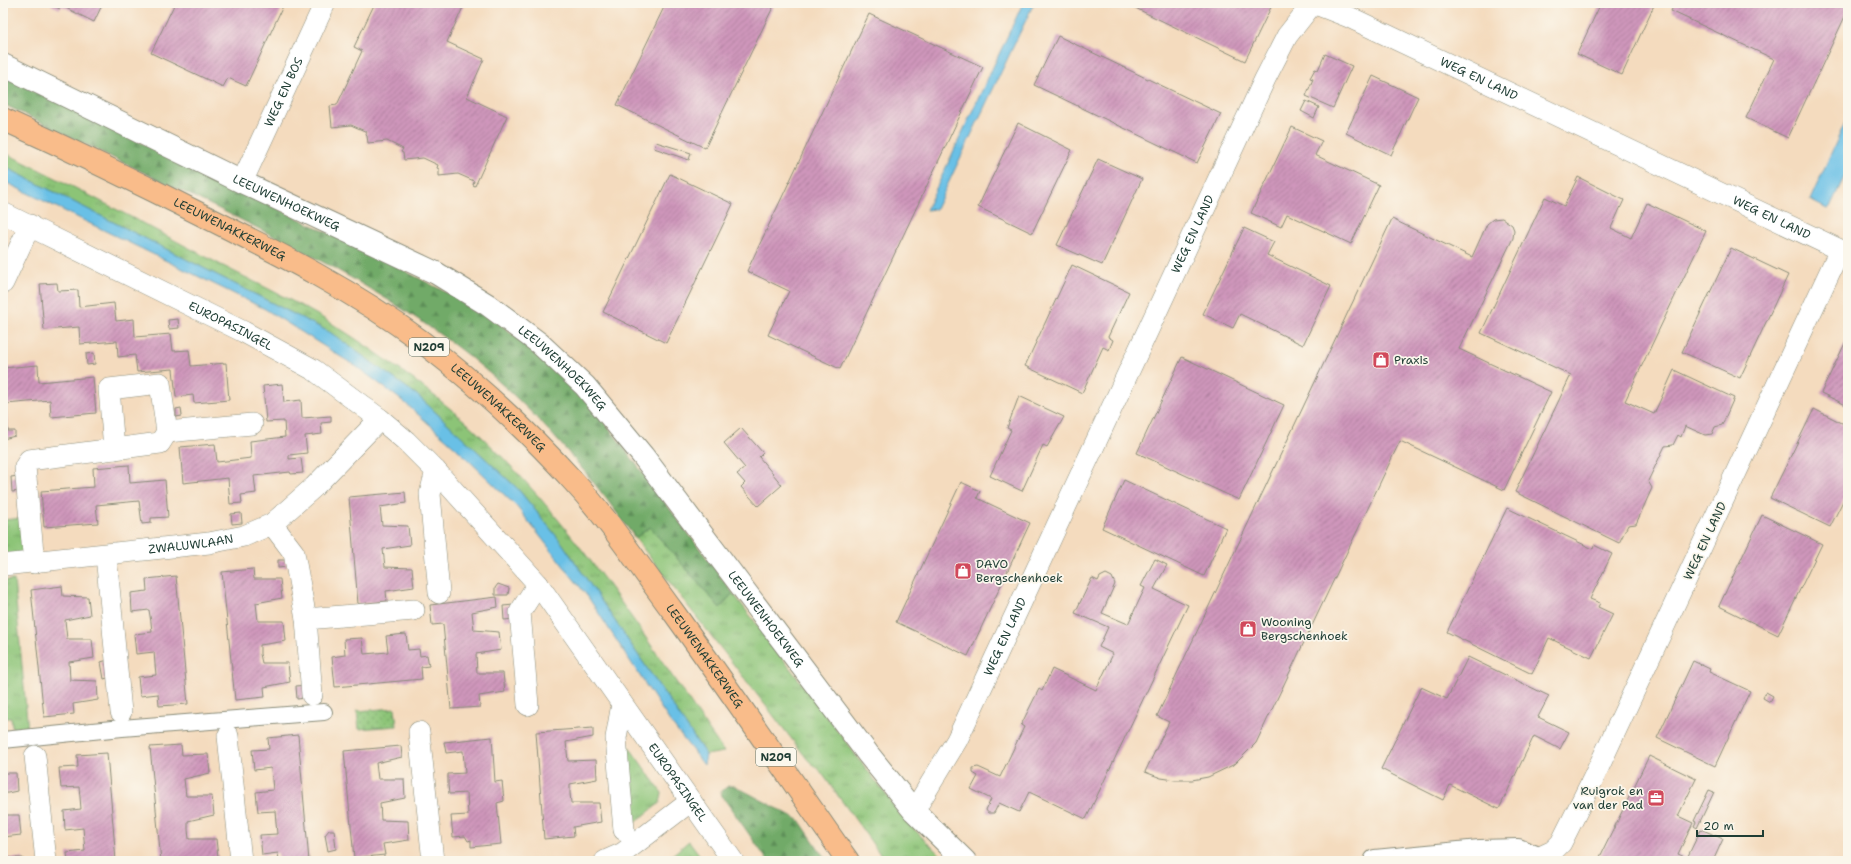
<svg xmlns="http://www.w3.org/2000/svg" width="1851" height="864" viewBox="0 0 1851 864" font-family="'Shantell Sans',sans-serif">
	<defs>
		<pattern id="grass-tufts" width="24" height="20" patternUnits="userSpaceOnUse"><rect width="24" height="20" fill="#8cc477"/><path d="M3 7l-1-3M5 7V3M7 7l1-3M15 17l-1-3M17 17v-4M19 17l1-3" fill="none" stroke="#72a062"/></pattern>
		<pattern id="forest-firs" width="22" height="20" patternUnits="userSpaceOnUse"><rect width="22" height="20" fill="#71aa68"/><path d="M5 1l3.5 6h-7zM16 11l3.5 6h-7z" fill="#5c8c56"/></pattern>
		<pattern id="park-dots" width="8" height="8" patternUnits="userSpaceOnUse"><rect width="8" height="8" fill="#8cc477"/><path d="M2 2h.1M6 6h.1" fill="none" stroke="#72a062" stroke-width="1.8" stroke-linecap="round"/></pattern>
		<pattern id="building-hatch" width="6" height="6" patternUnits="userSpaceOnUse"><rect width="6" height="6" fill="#cf96bb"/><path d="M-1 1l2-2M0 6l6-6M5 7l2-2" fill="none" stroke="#a77c99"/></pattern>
	</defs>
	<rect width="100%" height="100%" fill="#fbf7ec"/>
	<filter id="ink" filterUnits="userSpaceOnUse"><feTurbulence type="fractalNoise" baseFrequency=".025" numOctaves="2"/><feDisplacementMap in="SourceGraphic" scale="8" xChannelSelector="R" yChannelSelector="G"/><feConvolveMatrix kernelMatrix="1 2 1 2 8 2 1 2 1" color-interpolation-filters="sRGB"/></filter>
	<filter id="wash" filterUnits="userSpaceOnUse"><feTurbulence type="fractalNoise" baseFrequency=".012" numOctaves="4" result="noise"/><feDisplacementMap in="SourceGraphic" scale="16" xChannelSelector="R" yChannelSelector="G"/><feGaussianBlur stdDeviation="0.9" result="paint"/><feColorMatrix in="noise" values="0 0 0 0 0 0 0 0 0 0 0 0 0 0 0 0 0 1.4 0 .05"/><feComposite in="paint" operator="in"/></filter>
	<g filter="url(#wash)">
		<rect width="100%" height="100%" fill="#f4dbbe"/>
		<path fill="url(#grass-tufts)" stroke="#568056" d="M3 152C72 185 140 222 208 258 249 280 292 299 331 323 376 351 427 388 467 423 571 517 645 638 724 752L706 755 562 543 518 489 417 395 331 333 3 166Z
			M23 518 25 553 3 555V520Z
			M650 527 720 608 733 593 890 800 899 814 946 861H885L821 772 808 760 635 538Z
			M14 580 28 730 13 732 11 718H6L3 695V581Z
			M622 737 662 793 660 803 629 827Z
			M689 841 704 861H665Z"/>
		<path fill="url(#forest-firs)" stroke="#48744e" d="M3 76 374 255 484 312 535 351 591 404 733 593 720 608 650 527 635 538C586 468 526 399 457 347 367 279 263 230 161 181 108 156 56 129 3 104Z
			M728 786H735L799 820 827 861H768L720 793Z"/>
		<path fill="url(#park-dots)" stroke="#568056" d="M395 708 397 726 359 729 357 711Z"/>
		<path fill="#69c0e6" stroke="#447e8d" d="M1023 3H1034L936 209 926 210Z
			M1848 116V169L1830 207 1827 209 1810 200Z
			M3 166 331 333 417 395 518 489 562 543 706 755 704 765 671 723 588 597 517 507 455 447 404 402 357 367 265 309 3 181Z"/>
		<g id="blocks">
			<path fill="url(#building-hatch)" d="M52 3H103L94 22 62 6 60 9 51 5Z
				M175 3H275L283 6 246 86 228 78 223 87 151 53Z
				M375 3H465L447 42 484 59 467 97 507 116 475 186 473 185 474 181 458 174 439 176V169L437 168 438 165 423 158 404 160 403 153 401 152 403 149 387 141 368 143 367 136 366 135 367 132 351 125 332 127 330 106 337 105 362 51 354 47Z
				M666 3H775L705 148 617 105Z
				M1125 3H1273L1245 61Z
				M1601 3H1655L1622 75 1577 54Z
				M1675 3H1848V10L1788 138 1746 118 1774 59 1671 11Z
				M869 14 983 67 840 369 768 335 789 291 747 271Z
				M1058 36 1221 114 1197 163 1034 85Z
				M1325 54 1352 66 1333 108 1306 96 1313 79 1310 78 1315 69 1318 70Z
				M1373 76 1418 97 1391 155 1346 133Z
				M1306 101 1319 107 1314 118 1301 111Z
				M1018 123 1072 150 1032 233 978 207Z
				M1292 127 1322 141 1315 155 1379 185 1351 244 1287 214 1281 227 1251 213Z
				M656 142 691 153 689 160 654 148Z
				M1098 159 1142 179 1102 265 1057 245Z
				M670 174 733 204 666 343 603 312Z
				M1578 177 1624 200 1611 228 1631 238 1647 203 1706 231 1625 401 1654 414 1674 370 1734 398 1722 425 1715 427 1712 434 1705 435 1685 426 1681 437 1678 435 1673 445 1665 446 1648 481 1652 488 1636 524 1628 525 1619 543 1515 492 1571 375 1481 333 1545 197 1564 206Z
				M1502 218 1512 225 1514 230 1513 238 1459 349 1551 392 1504 490 1400 441 1256 743 1235 764 1208 777 1192 780H1175L1161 778 1145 772 1169 722 1157 716 1392 219 1472 257 1487 224 1493 219Z
				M1244 228 1274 242 1267 255 1331 286 1303 345 1240 314 1233 328 1203 314Z
				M1731 248 1788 275 1740 378 1682 352Z
				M1072 265 1129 292 1108 337 1113 340 1109 350 1103 347 1082 393 1025 366Z
				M57 283 58 291 78 290 79 307 114 303 116 321 134 319 135 337 171 334 173 351 189 350 191 366 226 363 229 400 194 403 193 395 176 397 173 369 137 372 135 355 118 357 117 341 80 344 79 327 44 330 40 284Z
				M178 319 179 328 169 329 168 320Z
				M1848 337V406L1821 393Z
				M94 353 95 364 87 365 86 354Z
				M1182 357 1284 405 1239 500 1137 453Z
				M38 365 39 382 93 377 96 413 51 417 50 400 6 404 8 431H15V436L3 439V368Z
				M282 384 284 402 301 400 302 418 331 416V422L321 423 322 434 305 436 307 453 289 455V459L301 458 303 473 291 474 290 472 254 476 256 493 241 495 242 503 230 504 228 478 183 483 180 447 215 444 217 462 226 461 251 458 250 441 285 437 284 421 266 422 263 386Z
				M1019 396 1064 417 1047 447 1043 445 1022 491 990 476 1011 430 1007 428Z
				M181 408 182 416 176 417V409Z
				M1814 409 1848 426V491L1830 527 1770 498Z
				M741 428 763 453 759 457 782 485 758 506 741 487 745 483 737 474 745 468 724 443Z
				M129 465 130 483 165 480 168 517 151 518V523L142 524 139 501 96 505 98 523 44 527 41 491 94 487 93 468Z
				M18 476 20 491 12 492 11 477Z
				M1124 480 1226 528 1204 576 1102 528Z
				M961 482 980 491 977 498 1030 523 968 656 896 622Z
				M405 492 406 503 380 507 382 525 408 526 410 545 383 549 385 567 412 568 414 587 386 591 387 601 358 604 349 497Z
				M1507 508 1593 549 1594 545 1612 554 1590 599 1600 603 1598 607 1613 614 1591 658 1549 638 1532 674 1447 632Z
				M241 513 242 523 232 524 231 514Z
				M1762 515 1822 544 1778 635 1719 606Z
				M1155 559 1167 565 1154 589 1188 605 1086 819 1029 792 1019 812 999 803 994 813H988L986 810 991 799 971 789 978 776 973 773V768L978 767 1000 777 1024 727 1021 725 1039 689 1042 691 1052 669 1096 690 1113 654 1099 647 1108 627 1075 613 1092 578 1098 581 1100 577 1106 574 1112 577 1115 584 1102 613 1128 624 1145 588 1141 586Z
				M278 560H285L287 567 278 568Z
				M253 569 254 579H280L282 598 256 603 258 621H284L286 641 260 645V654L262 663H288L290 682 264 687 265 697 235 700 222 572Z
				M176 576 188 704 159 706 158 694 140 696 138 677 156 675 155 664 154 652 136 654 134 634 152 632 151 622 149 610 132 612 131 593 147 591 146 579Z
				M498 584 509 588 508 595H495V588Z
				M62 586 63 596 88 597 90 615 65 620 67 639H92L94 658 69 662 70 680 97 681 98 700 73 704 74 714 44 717 31 590Z
				M497 597 498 607 472 612 474 630 499 632 501 650 476 654 477 673H503L505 692 479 696 480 707 451 709 443 624 432 625 430 605Z
				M514 605 515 619 504 620 503 606Z
				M406 634 408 650 419 649 420 656 427 655 429 666 421 667 422 679 335 687 332 657 345 655 344 639 362 638 364 654 388 652 386 636Z
				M1468 657 1549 696 1538 717 1569 732 1560 749 1534 736 1499 809 1450 785 1443 800 1381 769 1421 687 1447 699Z
				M108 660 111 677 104 679 101 662Z
				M1693 661 1710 669 1709 672 1750 691 1715 766 1657 738Z
				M306 685 307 698 297 699 296 686Z
				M1766 692 1773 696 1770 702 1763 698Z
				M593 728V737L566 742 568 761 596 760 597 779 570 784V793L571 803H599L601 822 573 827 574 836 544 839 536 732Z
				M298 735 309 861H279L278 853 262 855 260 835 277 834 275 811 258 812 256 792 273 790 271 768 254 770 252 750 269 749 268 738Z
				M492 737 495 782 502 781 504 801 497 803 501 844 471 847V840L468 841 465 836 453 837 451 816 468 815 467 793 449 794 448 785V774L465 773 463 751 446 753 444 742Z
				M181 745 182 755 208 754 210 773 184 779 186 796H212L214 815 188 821V830L189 839H216L218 857 204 861H161L150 747Z
				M401 746 402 757 376 763 378 779H404L405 798 380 803 381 820 408 821 409 840 383 844 385 855 354 858 344 751Z
				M107 753 116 861H68L67 853 85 851 83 828 65 830 64 811 81 809 80 797 79 787 61 788 59 768 78 767 77 755Z
				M1649 756 1696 779 1678 816 1693 823 1678 854 1687 858 1701 829 1723 839 1713 861H1695L1691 859 1694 861H1598Z
				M3 773H16L17 791 3 794Z
				M1709 790 1714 792 1697 828 1694 826 1696 822 1694 821Z
				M3 815H19L21 835 3 837Z
				M329 830H334L336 849 328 851 325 835Z
				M3 858H23V861H3Z"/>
		</g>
	</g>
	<g filter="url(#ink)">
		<use href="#blocks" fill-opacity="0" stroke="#8a8c79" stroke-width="1"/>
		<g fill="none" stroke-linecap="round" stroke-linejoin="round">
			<g stroke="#8a8c79" stroke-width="18">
				<path id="pedestrian" d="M3 740 122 728 324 712"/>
			</g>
			<g stroke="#8a8c79" stroke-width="22">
				<g id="minor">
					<path id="s1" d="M242 182 325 3"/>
					<path id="s2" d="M3 213 244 332 314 370 380 419 406 441 436 471 538 584 733 861"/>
					<path d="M3 283 30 225"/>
					<path d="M160 383 167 432 160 443 114 449 109 389Z"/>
					<path d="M167 432 252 424"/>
					<path d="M436 471 430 494 439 593"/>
					<path d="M272 524 294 553 306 619 312 695"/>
					<path d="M106 555 121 712"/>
					<path d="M34 563 25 467 29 460 114 449"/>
					<path id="s3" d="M3 565 209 543 244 536 272 524 314 487 380 419"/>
					<path d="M306 619 414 610"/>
					<path d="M622 704 616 738 624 830"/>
					<path d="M528 705 520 612 538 584"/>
					<path d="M419 732 433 861"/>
					<path d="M228 736 241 861"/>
					<path d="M35 756 46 861"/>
					<path id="s4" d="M914 811 957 740 1265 79 1287 36 1313 3 1349 17 1840 250 1593 779 1561 843 1553 851 1538 858"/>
					<path d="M605 861 623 853 691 801"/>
				</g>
			</g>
			<g stroke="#8a8c79" stroke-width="24">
				<g id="tertiary">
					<path id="s5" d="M3 65 242 182 436 273 488 305 539 343 585 386 643 456 868 754 914 811 965 861"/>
					<path d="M1375 861 1480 851 1518 850 1538 858 1539 861"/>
				</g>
			</g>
			<g stroke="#8a8c79" stroke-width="24">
				<g id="primary">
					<path id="s6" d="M3 119C71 150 139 183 206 217 280 254 354 291 421 341 476 383 527 430 574 482 610 521 640 567 672 610 732 693 789 777 848 861"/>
				</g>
			</g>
			<use href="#pedestrian" stroke="#fff" stroke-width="16"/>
			<use href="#minor" stroke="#fff" stroke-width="21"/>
			<use href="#tertiary" stroke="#fff" stroke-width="22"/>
			<use href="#primary" stroke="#f9bc8a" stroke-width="22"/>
		</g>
	</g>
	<defs>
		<g id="shop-square" transform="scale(0.9)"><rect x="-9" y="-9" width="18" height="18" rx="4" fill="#d1495b" stroke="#fbf7ec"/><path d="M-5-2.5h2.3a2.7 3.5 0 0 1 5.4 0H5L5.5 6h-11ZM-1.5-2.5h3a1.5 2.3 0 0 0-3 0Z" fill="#fff"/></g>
		<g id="office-square" transform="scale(0.9)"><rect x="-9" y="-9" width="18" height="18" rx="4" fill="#d1495b" stroke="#fbf7ec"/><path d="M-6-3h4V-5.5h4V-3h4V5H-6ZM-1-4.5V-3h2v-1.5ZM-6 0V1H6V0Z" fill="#fff"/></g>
	</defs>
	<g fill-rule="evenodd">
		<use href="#shop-square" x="1381" y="360"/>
		<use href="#shop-square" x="963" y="571"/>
		<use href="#shop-square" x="1248" y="629"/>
		<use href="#office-square" x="1656" y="798"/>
	</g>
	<g text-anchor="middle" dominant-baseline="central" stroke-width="3.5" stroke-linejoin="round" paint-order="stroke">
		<g fill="#fbf7ec" stroke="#61756b" stroke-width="1">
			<rect x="409" y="338" width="40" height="18" rx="3"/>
			<rect x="756" y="748" width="40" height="18" rx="3"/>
		</g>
		<g font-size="11" font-weight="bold" fill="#1f3d34">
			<text x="429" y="347">N209</text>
			<text x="776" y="757">N209</text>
		</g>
		<g font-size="12" fill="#1f3d34" stroke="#fbf7ec">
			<text stroke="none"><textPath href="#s4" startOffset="1085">WEG EN LAND</textPath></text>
			<text stroke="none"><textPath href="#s1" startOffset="99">WEG EN BOS</textPath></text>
			<text stroke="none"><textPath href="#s5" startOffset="315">LEEUWENHOEKWEG</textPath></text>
			<text stroke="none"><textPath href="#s4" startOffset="1409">WEG EN LAND</textPath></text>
			<text stroke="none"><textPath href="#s6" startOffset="252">LEEUWENAKKERWEG</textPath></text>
			<text stroke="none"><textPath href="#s4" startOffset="641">WEG EN LAND</textPath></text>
			<text stroke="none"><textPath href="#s2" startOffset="254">EUROPASINGEL</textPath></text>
			<text stroke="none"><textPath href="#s5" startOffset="639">LEEUWENHOEKWEG</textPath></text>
			<text stroke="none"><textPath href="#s6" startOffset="576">LEEUWENAKKERWEG</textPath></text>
			<text transform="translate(1705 541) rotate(-65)">WEG EN LAND</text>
			<text stroke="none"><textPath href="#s3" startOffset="189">ZWALUWLAAN</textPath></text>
			<text stroke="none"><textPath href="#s5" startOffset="963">LEEUWENHOEKWEG</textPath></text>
			<text stroke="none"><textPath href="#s4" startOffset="197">WEG EN LAND</textPath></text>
			<text stroke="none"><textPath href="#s6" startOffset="900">LEEUWENAKKERWEG</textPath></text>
			<text stroke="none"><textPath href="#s2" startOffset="902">EUROPASINGEL</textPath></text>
		</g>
		<g font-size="12" fill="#1f3d34" stroke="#fbf7ec" text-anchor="start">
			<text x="1394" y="360">Praxis</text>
			<text x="976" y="564">DAVO<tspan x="976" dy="14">Bergschenhoek</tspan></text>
			<text x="1261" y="622">Wooning<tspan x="1261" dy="14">Bergschenhoek</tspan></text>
			<text x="1643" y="791" text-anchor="end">Ruigrok en<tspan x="1643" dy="14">van der Pad</tspan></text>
		</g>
	</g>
	<rect width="1851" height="864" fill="none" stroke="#fbf7ec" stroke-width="16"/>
	<path d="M1697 830v6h66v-6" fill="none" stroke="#1f3d34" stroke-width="2"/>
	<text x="1703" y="830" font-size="12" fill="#1f3d34" stroke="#fbf7ec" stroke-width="3" paint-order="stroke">20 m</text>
</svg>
